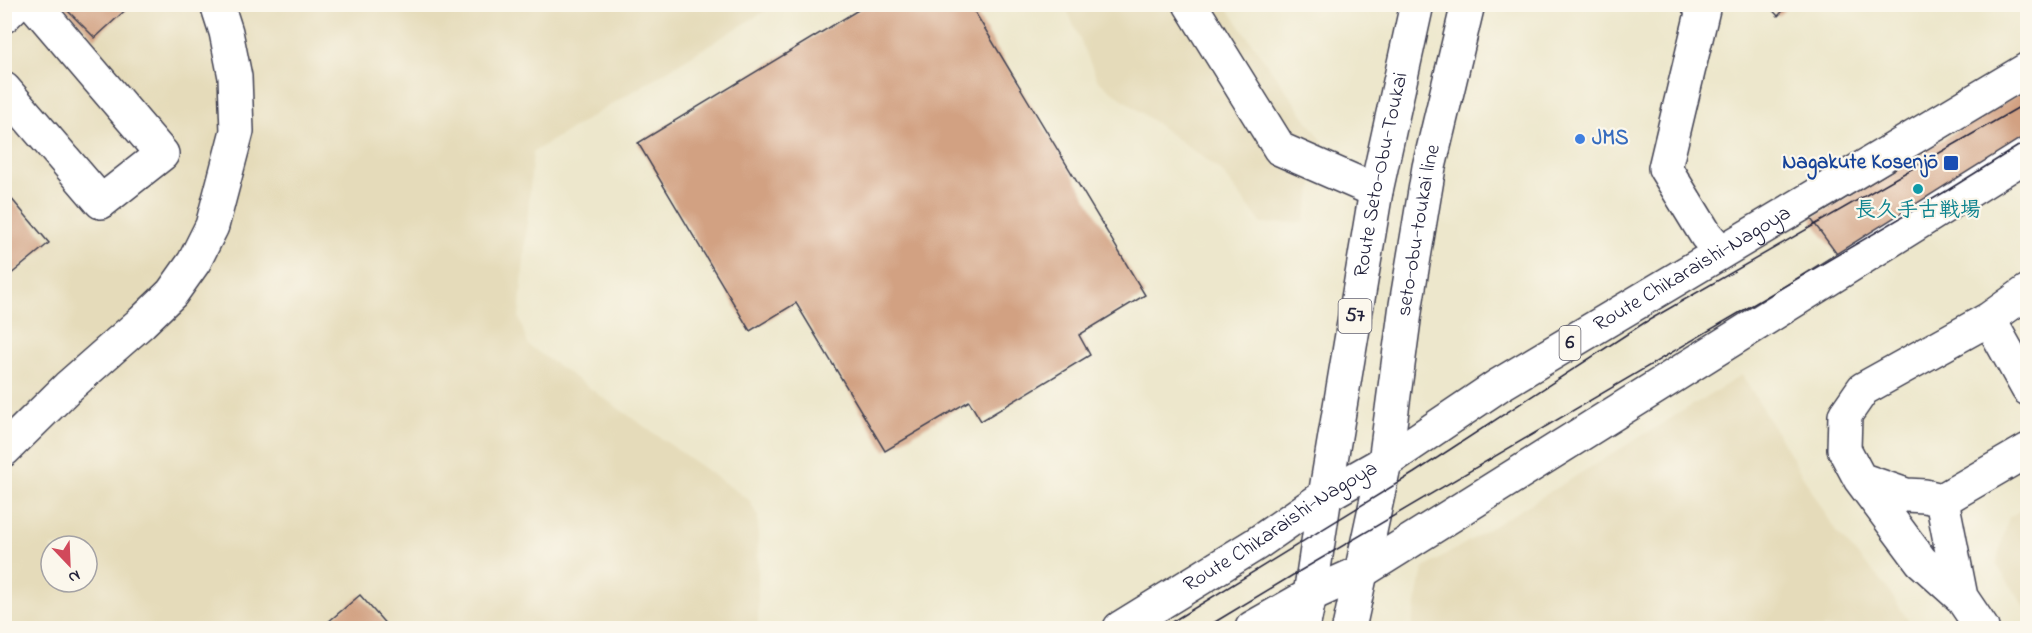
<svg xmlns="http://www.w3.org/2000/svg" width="2032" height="633" viewBox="0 0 2032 633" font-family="'Indie Flower','Klee One',sans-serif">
	<rect width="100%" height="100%" fill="#fbf7ec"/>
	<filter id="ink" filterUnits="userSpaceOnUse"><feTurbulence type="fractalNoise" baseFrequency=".0167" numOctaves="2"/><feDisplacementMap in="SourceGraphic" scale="12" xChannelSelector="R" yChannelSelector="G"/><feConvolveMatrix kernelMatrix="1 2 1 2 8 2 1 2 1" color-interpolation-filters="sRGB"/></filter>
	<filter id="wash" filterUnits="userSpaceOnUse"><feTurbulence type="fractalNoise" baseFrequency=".008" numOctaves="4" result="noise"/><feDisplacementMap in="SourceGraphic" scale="24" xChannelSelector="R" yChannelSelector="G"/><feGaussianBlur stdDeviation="1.35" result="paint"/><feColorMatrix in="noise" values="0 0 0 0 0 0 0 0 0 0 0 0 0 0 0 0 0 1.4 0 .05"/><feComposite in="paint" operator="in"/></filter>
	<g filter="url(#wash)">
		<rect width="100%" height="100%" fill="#ede7cc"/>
		<path fill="#e5dbba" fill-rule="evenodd" d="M4 5H775L533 152 519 318 528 345 749 500 758 517V628H5ZM51 546H87V582H51Z
			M1065 5H1225L1323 142 1304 222 1262 224 1221 171 1098 81Z
			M1742 375 1837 533 1885 585 1913 628H1411L1423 569Z
			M2027 506V610L1996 564 2009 517Z"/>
		<g id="blocks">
			<path fill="#d2a182" d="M61 4H132L95 38Z
				M868 4H970L1145 295 1079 335 1090 355 981 421 969 401 885 451 796 303 750 331 638 143Z
				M1767 4H1790L1778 16Z
				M2028 88V160L1845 265 1811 219Z
				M4 190 49 243 4 280Z
				M360 595 389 628H321Z"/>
		</g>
	</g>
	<g filter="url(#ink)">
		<use href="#blocks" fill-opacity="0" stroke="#404051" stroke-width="1.5"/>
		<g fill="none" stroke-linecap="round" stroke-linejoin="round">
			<g stroke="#404051" stroke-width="36">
				<path id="minor" d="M1190 4 1280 149 1376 191
					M1698 4 1703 9 1665 168 1706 235 1721 252
					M4 16 16 4
					M4 89 101 202 162 154 34 4
					M1989 319 2028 389
					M4 450 68 387 142 322 172 293 194 262 212 226 237 131 235 77 226 32 217 4
					M1860 479 1906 495 1925 496 1942 500 2028 450
					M1942 500 1961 597
					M1982 628 1961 597 1921 561 1860 479 1844 449 1845 415 1863 389 1989 319 2028 291"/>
			</g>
			<g stroke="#404051" stroke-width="36">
				<g id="major">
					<path id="s1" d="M1120 628 1256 544 1325 496 1385 462 1499 385 2028 69"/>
					<path d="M1252 628 1310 595 1361 572 2028 154"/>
					<path id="s2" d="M1303 628 1310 595 1325 496 1376 191 1417 4"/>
					<path id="s3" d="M1349 628 1385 462 1406 305 1429 167 1468 4"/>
				</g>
			</g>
			<use href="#minor" stroke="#fff" stroke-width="33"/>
			<use href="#major" stroke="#fff" stroke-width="33"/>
			<path stroke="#22223b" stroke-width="1.5" d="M1162 628 1414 473 1644 323 2028 102
				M1205 628 1293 575 1948 190 2028 140"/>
		</g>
	</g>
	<circle fill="#3f7fe0" stroke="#fbf7ec" stroke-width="2" cx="1580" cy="139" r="6"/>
	<rect fill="#1a4fb4" stroke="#fbf7ec" stroke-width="2" x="1943" y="155" width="16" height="16" rx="3"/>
	<circle fill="#0f9aa8" stroke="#fbf7ec" stroke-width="2" cx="1918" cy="189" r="6"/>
	<g text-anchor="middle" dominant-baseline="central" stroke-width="4.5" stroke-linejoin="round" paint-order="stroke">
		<g fill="#fbf7ec" stroke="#636270" stroke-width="1.5">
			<rect x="1338.5" y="299" width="33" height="34" rx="4.5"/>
			<rect x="1559.5" y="326" width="21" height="34" rx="4.5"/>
		</g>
		<g font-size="20" font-weight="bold" fill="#22223b">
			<text x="1355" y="316">57</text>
			<text x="1570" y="343">6</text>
		</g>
		<g font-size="21" font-weight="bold" fill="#366cbe" stroke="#fbf7ec" text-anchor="start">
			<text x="1592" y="139">JMS</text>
		</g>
		<g font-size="21" font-weight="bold" fill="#164399" stroke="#fbf7ec" text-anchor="end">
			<text x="1938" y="163">Nagakute Kosenjō</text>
		</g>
		<g font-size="21" fill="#22223b" stroke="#fbf7ec">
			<text stroke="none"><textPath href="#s2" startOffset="460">Route Seto-Obu-Toukai</textPath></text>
			<text stroke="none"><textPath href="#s3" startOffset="404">seto-obu-toukai line</textPath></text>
			<text stroke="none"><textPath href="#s1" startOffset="676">Route Chikaraishi-Nagoya</textPath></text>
			<text stroke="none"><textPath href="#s1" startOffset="190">Route Chikaraishi-Nagoya</textPath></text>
		</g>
		<g font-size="21" font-weight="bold" fill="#0d838f" stroke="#fbf7ec">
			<text x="1918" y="211">長久手古戦場</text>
		</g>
	</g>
	<rect width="2032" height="633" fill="none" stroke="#fbf7ec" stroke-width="24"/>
	<g transform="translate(69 564) rotate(157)"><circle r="28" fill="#fbf7ec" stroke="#a4a2a5" stroke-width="1.5"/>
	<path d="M0-4.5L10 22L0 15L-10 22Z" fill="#d1495b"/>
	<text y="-9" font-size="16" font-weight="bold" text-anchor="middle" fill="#22223b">N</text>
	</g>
</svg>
